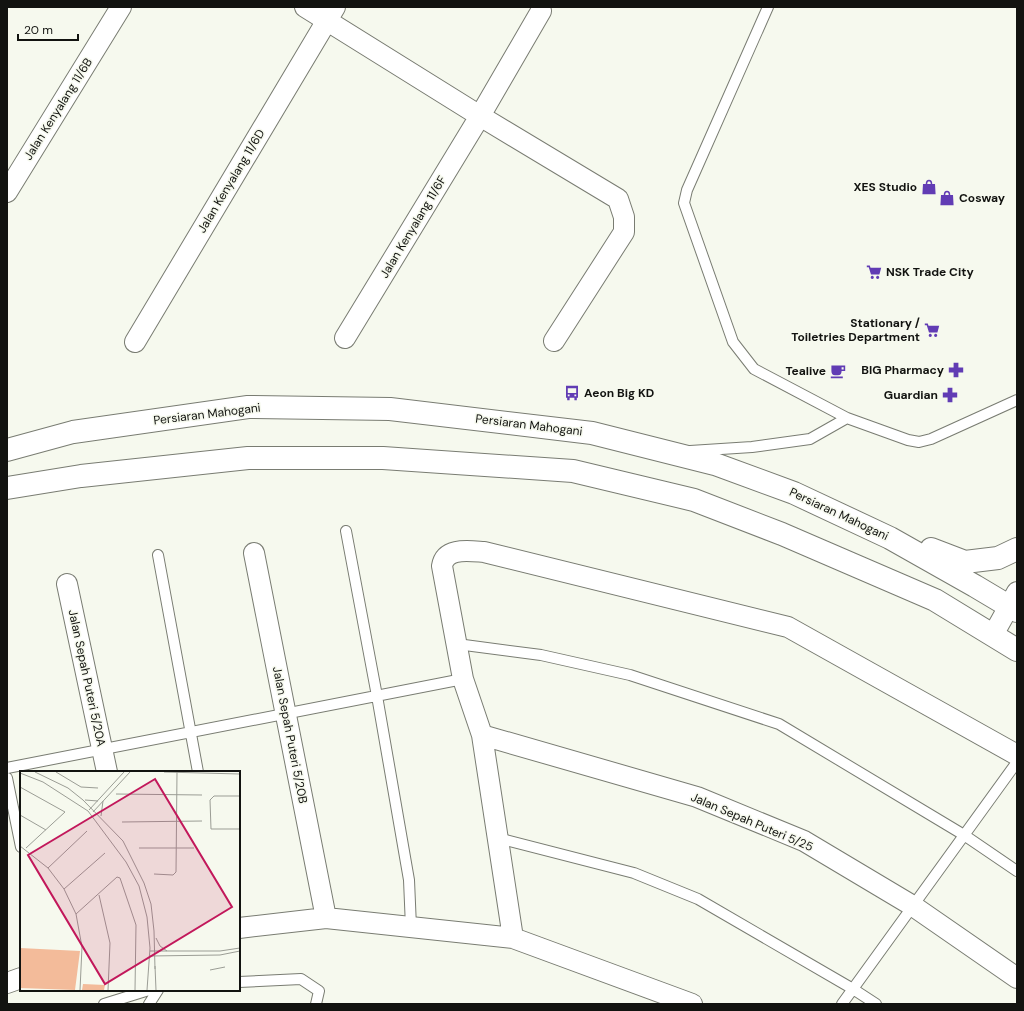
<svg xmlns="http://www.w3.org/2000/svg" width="1024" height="1011" viewBox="0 0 1024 1011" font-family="'DM Sans',sans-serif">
	<rect width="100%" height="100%" fill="#f6f9ee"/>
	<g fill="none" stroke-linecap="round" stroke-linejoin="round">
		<g stroke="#797c72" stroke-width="12">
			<path id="lane" d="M768 7 687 190 684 203 733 342 754 369 847 418
				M690 451 752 447 810 439 847 418 908 440 919 442 931 439 1017 400
				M346 531 377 696 409 880 411 927
				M158 555 198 772
				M457 644 541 655 630 675 779 724 964 835 1017 871
				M7 768 463 679
				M7 778 21 847
				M498 838 634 873 698 899 853 989 876 1004
				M239 982 301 979 319 991 316 1004
				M104 1004 149 990
				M149 1004 158 990
				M842 1004 1017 762"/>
		</g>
		<g stroke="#797c72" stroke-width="22">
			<path id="street" d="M305 7 480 116 618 199 624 217V232L554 341
				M7 192 121 7
				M345 338 480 116 541 11
				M135 342 335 7
				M254 553 326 918
				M67 584 107 772
				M993 635 1017 592
				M482 735 697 797 804 841 913 906 1017 978
				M239 928 326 918 513 938 692 1004
				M513 938 482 735 463 679 442 566C445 547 469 551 484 552L788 627 1017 755
				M7 983 21 978"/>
		</g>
		<g stroke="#797c72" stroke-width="24">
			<path id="secondary" d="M7 450 73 432 248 407 390 409 592 433 715 464 794 493 890 538 975 586 1017 611
				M7 488 81 476 248 458H383L573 471 694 500 782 534 935 600 1017 650
				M931 549 965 562 998 558 1017 549"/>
		</g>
		<use href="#lane" stroke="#fff" stroke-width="10"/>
		<use href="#street" stroke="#fff" stroke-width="20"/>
		<use href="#secondary" stroke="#fff" stroke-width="22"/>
	</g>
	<defs>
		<g id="shop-bare" transform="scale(1.2)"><path d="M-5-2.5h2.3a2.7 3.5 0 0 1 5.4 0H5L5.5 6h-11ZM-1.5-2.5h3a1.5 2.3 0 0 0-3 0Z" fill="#613cb4" stroke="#f6f9ee" stroke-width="2.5" paint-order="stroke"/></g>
		<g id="supermarket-bare" transform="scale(1.2)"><path d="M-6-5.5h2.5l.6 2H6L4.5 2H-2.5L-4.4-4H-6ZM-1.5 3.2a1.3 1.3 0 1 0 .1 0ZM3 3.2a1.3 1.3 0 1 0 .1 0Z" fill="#613cb4" stroke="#f6f9ee" stroke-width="2.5" paint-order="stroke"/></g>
		<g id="pharmacy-bare" transform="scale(1.2)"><path d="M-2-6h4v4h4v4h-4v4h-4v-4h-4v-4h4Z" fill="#613cb4" stroke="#f6f9ee" stroke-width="2.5" paint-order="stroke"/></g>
		<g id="cafe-bare" transform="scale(1.2)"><path d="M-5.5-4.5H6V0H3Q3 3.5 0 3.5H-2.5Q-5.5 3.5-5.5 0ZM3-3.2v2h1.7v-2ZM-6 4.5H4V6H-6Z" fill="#613cb4" stroke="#f6f9ee" stroke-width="2.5" paint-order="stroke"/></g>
		<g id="bus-bare" transform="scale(1.2)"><path d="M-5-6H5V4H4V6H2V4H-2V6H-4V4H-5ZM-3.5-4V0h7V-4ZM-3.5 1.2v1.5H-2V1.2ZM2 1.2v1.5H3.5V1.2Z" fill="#613cb4" stroke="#f6f9ee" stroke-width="2.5" paint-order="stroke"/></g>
	</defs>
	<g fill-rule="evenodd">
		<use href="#shop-bare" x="929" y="187"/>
		<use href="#shop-bare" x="947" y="198"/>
		<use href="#supermarket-bare" x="874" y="272"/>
		<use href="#supermarket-bare" x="932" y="330"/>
		<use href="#pharmacy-bare" x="956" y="370"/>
		<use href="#cafe-bare" x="838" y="371"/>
		<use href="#bus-bare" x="572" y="393"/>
		<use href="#pharmacy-bare" x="950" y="395"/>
	</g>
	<g text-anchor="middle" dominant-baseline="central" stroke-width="3" stroke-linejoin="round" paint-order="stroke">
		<g font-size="12" fill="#121310" stroke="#f6f9ee">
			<text transform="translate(58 109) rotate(-58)">Jalan Kenyalang 11/6B</text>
			<text transform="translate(231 181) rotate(-59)">Jalan Kenyalang 11/6D</text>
			<text transform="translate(413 227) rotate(-59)">Jalan Kenyalang 11/6F</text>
			<text transform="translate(207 414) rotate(-7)">Persiaran Mahogani</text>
			<text transform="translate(529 425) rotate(7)">Persiaran Mahogani</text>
			<text transform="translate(839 514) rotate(25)">Persiaran Mahogani</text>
			<text transform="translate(87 678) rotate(78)">Jalan Sepah Puteri 5/20A</text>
			<text transform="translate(290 735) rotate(79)">Jalan Sepah Puteri 5/20B</text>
			<text transform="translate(752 822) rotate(23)">Jalan Sepah Puteri 5/25</text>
		</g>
		<g font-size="12" font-weight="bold" fill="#121310" stroke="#f6f9ee" text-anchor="end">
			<text x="917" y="187">XES Studio</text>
			<text x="959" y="198" text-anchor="start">Cosway</text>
			<text x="886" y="272" text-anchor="start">NSK Trade City</text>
			<text x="920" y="323">Stationary /<tspan x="920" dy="14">Toiletries Department</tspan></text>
			<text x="944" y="370">BIG Pharmacy</text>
			<text x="826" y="371">Tealive</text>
			<text x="584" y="393" text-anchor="start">Aeon Big KD</text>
			<text x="938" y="395">Guardian</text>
		</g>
	</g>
	<g transform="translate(20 771)">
		<rect width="220" height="220" fill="#f6f9ee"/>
		<path d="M0 177 60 180 55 219 0 217ZM63 213 85 214 84 219H62Z" fill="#f3bb9a"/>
		<path fill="none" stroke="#9b9d95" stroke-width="1" d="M15 1 48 17 63 29 103 70 124 112 131 133 134 160 135 198M36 1 61 16 78 17M144 1 220 3M0 2 23 11 68 40 106 91 119 115 127 146 130 177 127 219M0 16 45 41 6 77M96 23 182 24M220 25H194L190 29 191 58H220M65 29 78 30M69 39 104 1M73 41 110 1M0 44 26 59M81 45 83 30M102 51 182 50M0 75 28 97 44 118 56 143 62 176 60 219M119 77H174M28 97 67 60M134 103 153 104 156 101 157 1M44 118 85 82M79 124 90 172 88 219M56 143 97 106 100 107 116 154 115 219M136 167 140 175 147 180M130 180H200L220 177M130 185 200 184 220 180M135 195 136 219M190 199 205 196"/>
		<path fill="#c2185b" fill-opacity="0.15" stroke="#c2185b" stroke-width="2" d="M135 8 212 136 85 213 8 84Z"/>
		<rect width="220" height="220" fill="none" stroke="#121310" stroke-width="2"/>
	</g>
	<rect width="1024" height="1011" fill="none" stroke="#121310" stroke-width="16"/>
	<path d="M18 34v6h60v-6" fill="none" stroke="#121310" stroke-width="2"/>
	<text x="24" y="34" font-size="12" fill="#121310" stroke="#f6f9ee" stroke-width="3" paint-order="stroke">20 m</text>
</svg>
